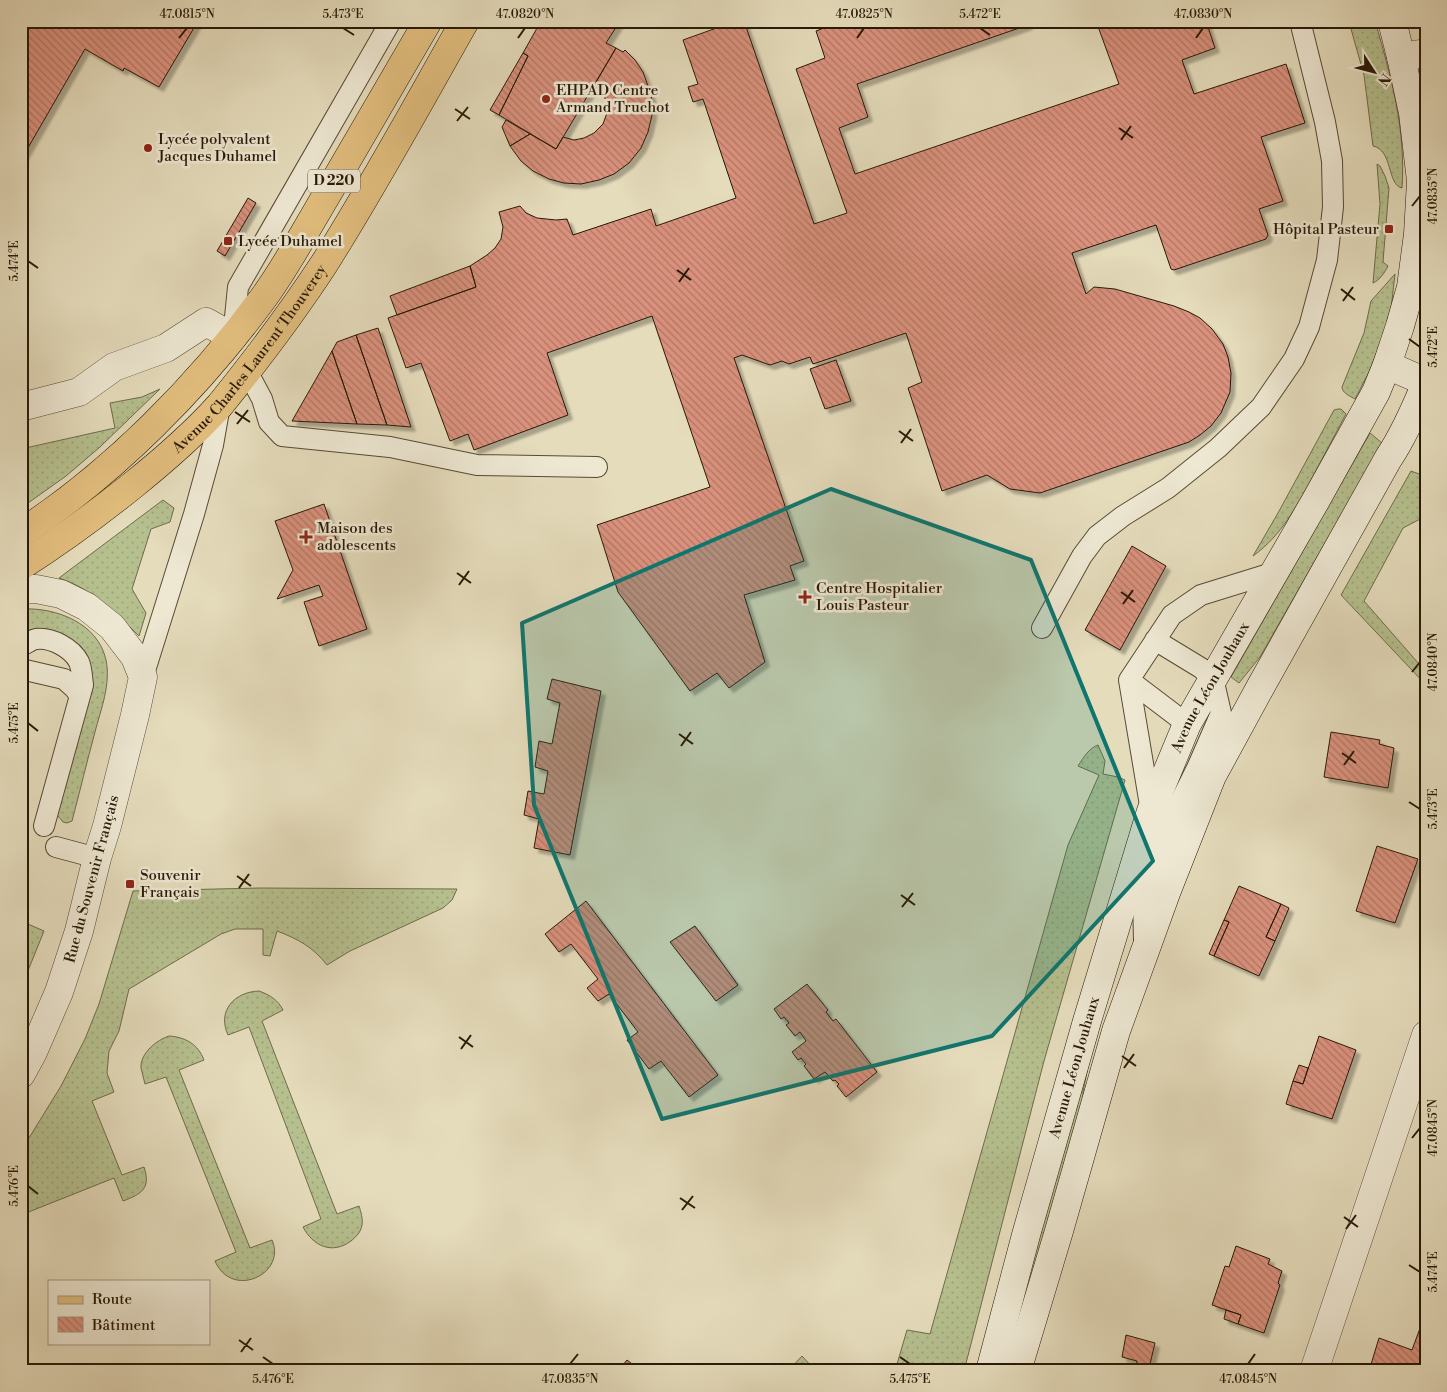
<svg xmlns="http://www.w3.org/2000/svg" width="1447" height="1392" viewBox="0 0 1447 1392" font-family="'Libre Bodoni',serif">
	<defs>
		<pattern id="grass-dots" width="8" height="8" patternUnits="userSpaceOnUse" patternTransform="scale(1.25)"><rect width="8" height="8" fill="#b6c08f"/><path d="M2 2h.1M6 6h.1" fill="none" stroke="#9ca47a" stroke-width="1.8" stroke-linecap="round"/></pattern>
		<pattern id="building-back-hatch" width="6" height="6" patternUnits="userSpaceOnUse" patternTransform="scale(1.25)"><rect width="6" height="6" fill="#da917d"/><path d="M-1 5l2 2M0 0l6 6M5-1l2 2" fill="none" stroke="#b17664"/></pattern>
		<filter id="shadow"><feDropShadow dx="4.5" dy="4.5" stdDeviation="1" flood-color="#0004"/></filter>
	</defs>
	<rect width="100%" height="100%" fill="#e5dcbc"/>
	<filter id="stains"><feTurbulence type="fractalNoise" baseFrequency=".004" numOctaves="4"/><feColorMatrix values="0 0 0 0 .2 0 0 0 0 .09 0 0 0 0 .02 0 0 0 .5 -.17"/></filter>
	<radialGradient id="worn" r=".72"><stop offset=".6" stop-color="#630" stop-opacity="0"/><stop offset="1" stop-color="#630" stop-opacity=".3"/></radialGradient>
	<path fill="url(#grass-dots)" stroke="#6f6c4a" d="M1353 21H1375C1391 76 1406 130 1402 188 1387 185 1393 150 1373 146L1364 75 1351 29Z
		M1377 164 1380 166 1385 176 1389 188 1383 262 1388 266C1385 272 1380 280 1373 283L1380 204Z
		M1395 274 1390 318 1369 372 1355 399C1350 396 1342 393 1342 387L1364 333 1371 301Z
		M160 389 100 447 66 476 21 508V449L115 428 110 403 142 397Z
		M1338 409H1341L1346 414C1335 435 1324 455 1313 476 1296 507 1282 535 1253 556L1278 513 1334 410Z
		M1370 433 1382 443 1260 657 1239 683 1231 677Z
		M1411 471 1422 475 1426 480V516L1403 528 1364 601 1426 672V685L1341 595Z
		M163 500 174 508 170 522 151 529 132 589 146 613 139 636C115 612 92 589 59 578Z
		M21 609C56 607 98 623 106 660 111 684 101 709 95 732 87 761 80 791 72 821L67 823 63 822 57 815 85 653C68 632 46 623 21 633Z
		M1098 745 1105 761 1103 774 1118 777 1125 780 1044 1061 964 1371H895L907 1330 930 1334 1068 845 1099 775 1078 766C1084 757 1088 749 1098 745Z
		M260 888 457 889 452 900 443 908 350 951 327 965C313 947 298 939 277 931L270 956 263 955V929H235L221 934 129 989 119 1031 109 1051 107 1073 114 1092 92 1101 122 1175 144 1167C151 1188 142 1194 123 1201L114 1178 21 1215V1151L61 1086 85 1039 99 1004 133 891Z
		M21 921 44 931 21 988Z
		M259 991C270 995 278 1000 283 1010L262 1021 337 1214 359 1206C361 1212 363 1219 362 1225 361 1232 356 1237 351 1241 332 1255 313 1246 303 1227L321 1219 249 1027 228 1035C217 1011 234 992 259 991Z
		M169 1036C185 1037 198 1044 204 1060L179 1070 250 1248 272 1240C287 1274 232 1300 215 1261L236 1252 166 1077 145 1084C144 1079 142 1073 141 1068 140 1053 157 1040 169 1036Z
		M1088 1067 1083 1092 1084 1118 1017 1350 999 1371Z
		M802 1356 813 1368 814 1371H788Z"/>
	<path fill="url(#building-back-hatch)" stroke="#281906" filter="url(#shadow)" d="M21 21H30L21 37Z
		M30 21H198L159 87 124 68 123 71 85 49 21 160V37Z
		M541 21H620L606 43 616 48 556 149 499 115 528 56 523 53Z
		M736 21H744L814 224 847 213 796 69 825 58 816 31 843 21H1027L1028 25 857 84 868 117 839 128 855 174 1119 84 1096 21H1206L1215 48 1182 60 1194 94 1286 64 1305 123 1261 137 1283 201 1259 209 1268 235 1266 239 1174 270 1171 269 1156 225 1072 253 1086 294 1094 287 1115 289 1174 306 1189 312 1200 318 1212 329 1223 344 1228 357 1231 373 1230 392 1221 413 1211 426 1200 435 1189 442 1040 493 1010 489 987 475 942 491 908 388 922 382 906 333 813 364 810 357 789 364 782 361 770 365 742 355 734 358 804 561 790 566 795 580 744 595 765 662 729 688 717 673 690 691 618 592 597 525 710 487 652 316 547 353 568 415 474 450 468 434 450 441 421 363 406 368 388 318 476 287 470 266 487 255 495 248 501 239 503 227 499 212 520 206 526 213 537 218 556 220 567 219 573 235 651 209 656 226 736 198 703 99 693 102 688 87 698 84 683 40Z
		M616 48 623 52 625 50 635 60 643 72 648 86 652 100V115L648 132 641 148 629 163 614 174 599 180 581 184 564 183 549 179 533 171 521 161 510 146 530 134 556 149 563 137 574 140 584 138 594 133 603 124 607 113V103L602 91 595 84Z
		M523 53 528 56 499 115 490 110Z
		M506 120 530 134 510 146 502 127Z
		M248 198 256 203 225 256 217 251Z
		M470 266 476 287 397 315 390 296Z
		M378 328 411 427 387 425 356 335Z
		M356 335 387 425 357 424 332 351 337 342Z
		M332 351 357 424 292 421Z
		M836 360 851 401 825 409 810 369Z
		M324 504 367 629 319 646 304 602 323 596 319 585 277 599 293 570 275 521Z
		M1132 546 1166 566 1120 650 1085 630Z
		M552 679 601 691 570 855 534 848 539 819 524 815 528 791 544 794 548 771 535 767 539 741 552 744 560 703 547 699Z
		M1331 732 1380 740 1379 744 1394 748 1388 788 1324 777Z
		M1377 846 1418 859 1395 923 1356 911Z
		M1239 886 1281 904 1266 937 1275 941 1259 976 1214 956 1229 922 1224 920Z
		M586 901 718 1075 689 1097 661 1061 649 1069 627 1040 638 1032 609 994 598 1001 587 988 598 979 571 944 559 952 545 934Z
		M1281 904 1289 908 1275 941 1266 937Z
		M1224 920 1229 922 1214 956 1209 954Z
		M695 926 738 985 716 1001 670 942Z
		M807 984 828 1010 826 1012 833 1021 836 1019 877 1072 846 1097 837 1086 839 1084 835 1080 833 1081 825 1072 814 1079 804 1066 806 1064 801 1058 798 1060 792 1052 806 1041 800 1032 795 1036 786 1025 789 1023 784 1017 781 1019 774 1009Z
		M1319 1036 1356 1050 1332 1119 1286 1104 1293 1081 1303 1084Z
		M1299 1065 1308 1068 1303 1084 1293 1081Z
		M1236 1246 1270 1259 1268 1264 1282 1271 1278 1283 1280 1285 1264 1333 1238 1324 1241 1315 1212 1305 1225 1266 1229 1267Z
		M1226 1310 1241 1315 1238 1324 1224 1319Z
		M1426 1312V1371H1369L1379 1338 1412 1350Z
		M1126 1335 1155 1343 1150 1364 1175 1371H1135L1137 1361 1122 1357Z
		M627 1360 641 1371H618Z"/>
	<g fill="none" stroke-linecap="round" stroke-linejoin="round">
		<g stroke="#574a34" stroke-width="22">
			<path id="lane" d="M233 337 238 287 391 21
				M247 371 262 399 269 422 282 436 390 447 477 465 597 467
				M1042 628 1082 556 1097 536 1123 516 1168 488 1218 448 1261 407 1294 359 1309 327 1327 260 1333 207 1332 161 1325 122 1300 21
				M21 646C26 644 31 640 36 639 51 637 72 648 79 662 82 669 82 678 83 685L44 826
				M21 669 64 679 74 688 80 696
				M143 677 194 514 213 445 220 405
				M1129 680 1187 724
				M1151 811 1129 680 1172 615 1201 595 1272 573
				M56 847 97 858
				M1144 941 1143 897 1174 814 1197 768 1221 713 1213 678 1201 668 1155 640"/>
		</g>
		<g stroke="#574a34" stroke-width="29">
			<path id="street" d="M1401 57 1426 53
				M1387 365 1426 382
				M21 407 79 392 114 367 166 348 206 322 233 337
				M21 589H36L61 594 87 607 112 627 135 657 143 677 135 715 107 826 97 858 79 931 59 992 33 1052 21 1074
				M1314 1371 1426 1035"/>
		</g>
		<g stroke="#281906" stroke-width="29">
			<g id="secondary">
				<path id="s1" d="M990 1371 1026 1235 1087 1021 1151 811 1187 724 1316 500 1376 392 1387 365 1400 326 1411 287 1418 234 1421 181 1413 113 1401 57 1392 21"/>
				<path d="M1017 1371 1059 1231 1116 1031 1166 893 1212 776 1261 686 1388 459C1404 435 1415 410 1426 383"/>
			</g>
		</g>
		<g stroke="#281906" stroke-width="29">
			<g id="primary">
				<path d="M21 533C113 473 199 386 264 297 288 264 308 226 329 191 362 134 395 78 428 21"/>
				<path id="s2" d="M21 566C60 541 97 514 133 485 164 460 194 434 220 405 257 359 292 313 324 264 374 185 419 102 465 21"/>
			</g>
		</g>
		<use href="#lane" stroke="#eee8d3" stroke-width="20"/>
		<use href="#street" stroke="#eee8d3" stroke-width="28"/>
		<use href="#secondary" stroke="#eee8d3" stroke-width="28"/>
		<use href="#primary" stroke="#e2be7e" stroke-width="28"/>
	</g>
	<path fill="#0f766e" fill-opacity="0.2" stroke="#0f766e" stroke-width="4" stroke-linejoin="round" d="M831 489 1031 560 1153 861 992 1036 662 1119 534 805 522 623Z"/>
	<path fill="none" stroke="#281906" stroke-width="2" d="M343 28 354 35M980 28 990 35M179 38 187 28M518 38 525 28M857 38 864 28M1196 38 1203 28M455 109 470 119M457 121 468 107M1119 128 1133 138M1121 140 1131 126M1412 206 1420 196M28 261 38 268M677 270 691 280M679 282 689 268M1341 289 1355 300M1343 301 1353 287M1409 339 1420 347M235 412 250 422M237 424 248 410M899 431 913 441M901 443 911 429M457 573 471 583M459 585 469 571M1121 592 1135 602M1123 604 1133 590M1412 672 1420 662M28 723 38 731M679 734 693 744M681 746 691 732M1342 753 1356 763M1344 765 1354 751M1409 802 1420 809M237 876 251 886M239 888 249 874M901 895 915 905M902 907 913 893M459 1037 473 1047M461 1049 471 1035M1122 1056 1136 1066M1124 1068 1134 1054M1412 1138 1420 1128M28 1186 38 1194M680 1198 695 1208M682 1210 693 1196M1344 1217 1358 1227M1346 1229 1356 1215M1409 1265 1420 1272M239 1340 253 1350M241 1352 251 1338M263 1357 273 1364M900 1357 910 1364M570 1364 578 1354M1248 1364 1255 1354"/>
	<g fill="#8f2418" stroke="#eee8d3" stroke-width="2">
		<circle cx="546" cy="99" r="5"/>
		<circle cx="148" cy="148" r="5"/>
		<rect x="1384" y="224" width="10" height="10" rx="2.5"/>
		<rect x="223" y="236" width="10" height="10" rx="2.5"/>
		<path d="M303.5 529.5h5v5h5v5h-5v5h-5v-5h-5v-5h5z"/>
		<path d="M802.5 589.5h5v5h5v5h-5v5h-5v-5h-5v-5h5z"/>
		<rect x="125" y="879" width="10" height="10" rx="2.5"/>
	</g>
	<g text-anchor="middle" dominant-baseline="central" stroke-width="5" stroke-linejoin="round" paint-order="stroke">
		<rect fill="#eee8d3" stroke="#635744" stroke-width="1" x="308" y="169.5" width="52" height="23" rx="4"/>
		<g font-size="14" font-weight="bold" fill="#281906">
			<text x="334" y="181">D 220</text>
		</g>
		<g font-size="15" fill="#281906" stroke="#eee8d3" text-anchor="start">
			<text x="556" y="90">EHPAD Centre<tspan x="556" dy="17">Armand Truchot</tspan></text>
			<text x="158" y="139">Lycée polyvalent<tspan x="158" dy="17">Jacques Duhamel</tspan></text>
			<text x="1379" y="229" text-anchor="end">Hôpital Pasteur</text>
			<text x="238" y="241">Lycée Duhamel</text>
			<text x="317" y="528">Maison des<tspan x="317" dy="17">adolescents</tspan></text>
			<text x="816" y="588">Centre Hospitalier<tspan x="816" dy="17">Louis Pasteur</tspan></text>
			<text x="140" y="875">Souvenir<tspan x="140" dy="17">Français</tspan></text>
		</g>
		<g font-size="15" fill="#281906" stroke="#eee8d3">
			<text stroke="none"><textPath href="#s2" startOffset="311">Avenue Charles Laurent Thouverey</textPath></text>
			<text stroke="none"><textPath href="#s1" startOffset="720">Avenue Léon Jouhaux</textPath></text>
			<text transform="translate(92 879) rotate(-75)">Rue du Souvenir Français</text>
			<text stroke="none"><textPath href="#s1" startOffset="315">Avenue Léon Jouhaux</textPath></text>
		</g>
	</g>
	<rect width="1447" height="1392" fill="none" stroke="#e5dcbc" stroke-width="55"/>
	<rect x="48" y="1280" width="162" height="65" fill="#eee8d3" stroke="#9f9581"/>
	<rect x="58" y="1296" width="25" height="8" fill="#e2be7e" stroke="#9f9581"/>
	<text x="92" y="1304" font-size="15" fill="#281906">Route</text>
	<rect x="58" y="1317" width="25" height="15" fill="url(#building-back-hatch)" stroke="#9f9581"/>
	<text x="92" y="1330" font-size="15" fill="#281906">Bâtiment</text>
	<g transform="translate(1374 72) rotate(126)" stroke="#eee8d3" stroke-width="4" paint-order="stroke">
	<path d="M0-4L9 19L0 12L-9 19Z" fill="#281906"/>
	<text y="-8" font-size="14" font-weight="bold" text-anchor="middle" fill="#281906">N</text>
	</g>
	<rect x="28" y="28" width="1392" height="1336" fill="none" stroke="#281906" stroke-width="2"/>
	<g font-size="12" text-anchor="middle" fill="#281906">
		<text x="187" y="18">47.0815°N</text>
		<text x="343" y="18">5.473°E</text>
		<text x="525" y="18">47.0820°N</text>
		<text x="864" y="18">47.0825°N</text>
		<text x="980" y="18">5.472°E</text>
		<text x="1203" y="18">47.0830°N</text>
		<text transform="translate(1433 196) rotate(-90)" y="4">47.0835°N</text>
		<text transform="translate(14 261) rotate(-90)" y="4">5.474°E</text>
		<text transform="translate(1433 347) rotate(-90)" y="4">5.472°E</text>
		<text transform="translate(1433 662) rotate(-90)" y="4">47.0840°N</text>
		<text transform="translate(14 723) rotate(-90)" y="4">5.475°E</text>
		<text transform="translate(1433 809) rotate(-90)" y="4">5.473°E</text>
		<text transform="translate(1433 1128) rotate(-90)" y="4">47.0845°N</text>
		<text transform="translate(14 1186) rotate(-90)" y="4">5.476°E</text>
		<text transform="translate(1433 1272) rotate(-90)" y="4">5.474°E</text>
		<text x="273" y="1383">5.476°E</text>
		<text x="570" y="1383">47.0835°N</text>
		<text x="910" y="1383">5.475°E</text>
		<text x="1248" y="1383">47.0845°N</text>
	</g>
	<rect width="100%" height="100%" filter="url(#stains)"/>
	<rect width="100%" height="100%" fill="url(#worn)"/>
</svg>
